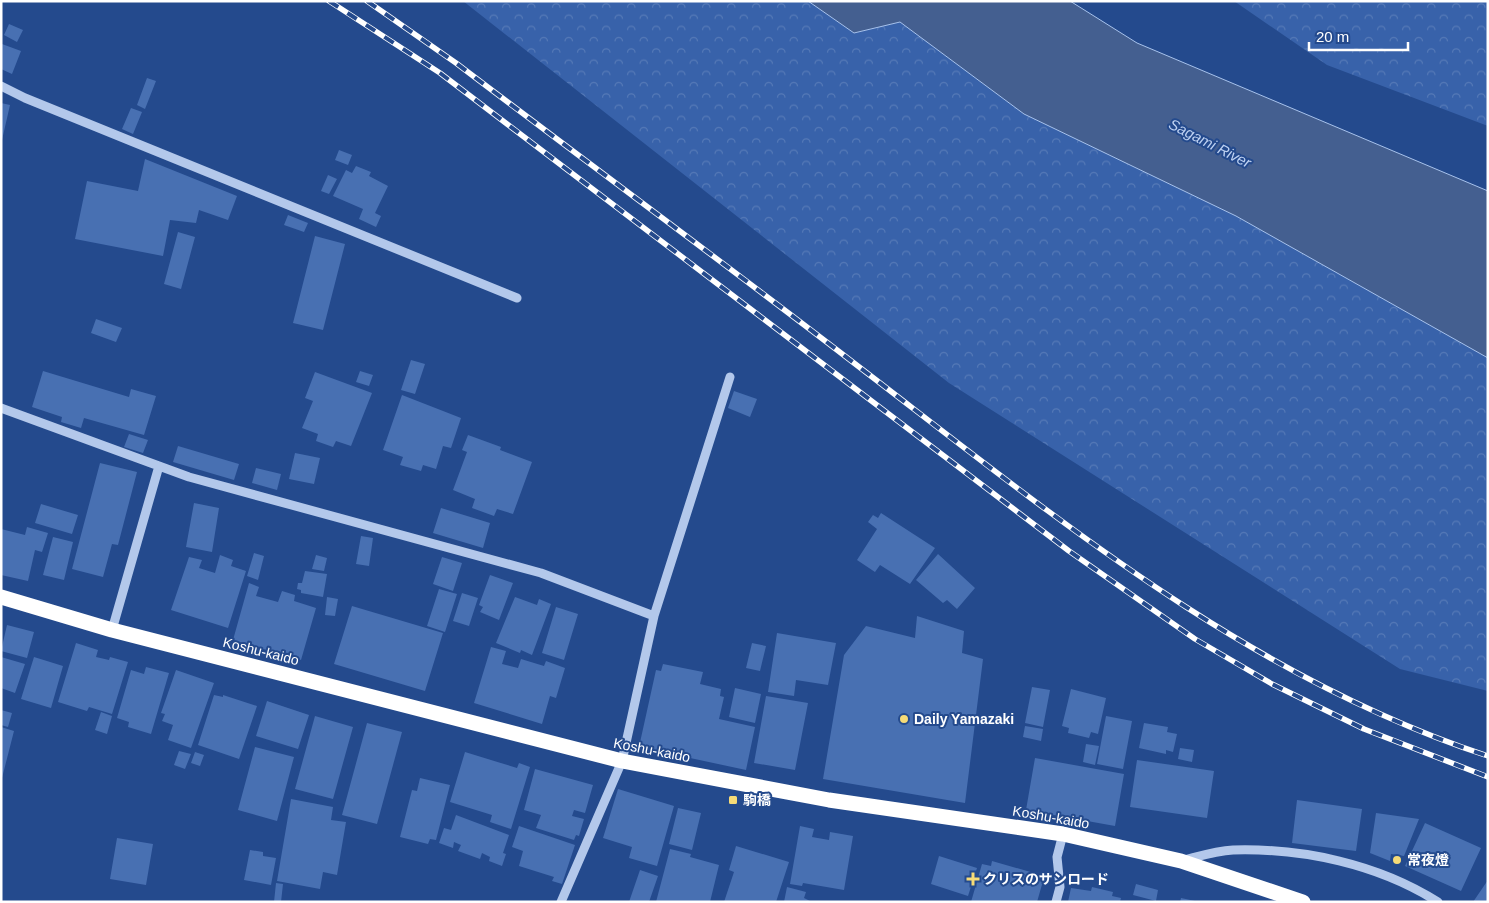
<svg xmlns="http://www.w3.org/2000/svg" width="1489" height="903" viewBox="0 0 1489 903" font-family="Helvetica,'Noto Sans JP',sans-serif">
	<defs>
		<pattern id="forest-crowns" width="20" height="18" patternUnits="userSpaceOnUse" patternTransform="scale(1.25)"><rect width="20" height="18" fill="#3862aa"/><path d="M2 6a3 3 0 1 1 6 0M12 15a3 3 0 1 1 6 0" fill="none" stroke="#567ab7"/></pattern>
	</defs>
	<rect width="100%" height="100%" fill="#244a8d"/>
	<path fill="url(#forest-crowns)" d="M463 1H808L854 33 900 22 1024 114 1236 216 1488 358V691L1400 669 949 383Z
		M1234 1H1488V126L1327 65Z"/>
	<path fill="#445f90" stroke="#a7c2ec" d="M808 1H1070L1137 43 1488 191V358L1236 216 1024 114 900 22 854 33Z"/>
	<path fill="#4870b2" d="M9 24 23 30 17 42 4 35Z
		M2 44 21 51 12 74 1 69Z
		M147 78 156 81 145 109 137 105Z
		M1 103 10 105 2 140H1Z
		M131 108 142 112 133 134 122 129Z
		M339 150 352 155 348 165 335 160Z
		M145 159 237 196 228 220 199 210 196 223 170 220 163 256 75 239 87 181 138 191Z
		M356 166 371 172 369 176 388 186 375 213 381 216 376 227 359 219 363 209 333 196 346 170 352 173Z
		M328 175 337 179 329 194 321 191Z
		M288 215 308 223 304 232 284 225Z
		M178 232 195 237 181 289 164 284Z
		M315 236 345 244 323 330 293 323Z
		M96 319 122 328 116 342 91 333Z
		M411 360 425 364 415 394 401 390Z
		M43 371 129 397 131 389 156 396 144 435 84 418 81 428 61 422 62 417 32 407Z
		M360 371 373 375 369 386 356 382Z
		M315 372 372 393 351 446 336 441 333 447 316 441 318 434 302 428 313 401 305 398Z
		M734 391 757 399 750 417 728 408Z
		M402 395 461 418 451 448 443 446 436 469 423 465 421 471 400 465 403 457 383 450Z
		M129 434 148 440 143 453 124 447Z
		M468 435 501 447 500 450 532 462 513 514 497 509 494 516 472 508 475 499 453 490 467 452 462 450Z
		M178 446 239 464 234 480 173 462Z
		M295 453 320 458 314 484 289 479Z
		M100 463 137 472 118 545 112 544 103 577 72 569Z
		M256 468 281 474 277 490 252 483Z
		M194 503 219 508 212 552 186 547Z
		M41 504 78 515 72 534 35 523Z
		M441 508 490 523 483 548 433 533Z
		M881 513 935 548 910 584 880 565 875 572 857 560 877 529 868 522 873 515 878 518Z
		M27 527 48 533 42 552 35 550 28 581 1 575V529L25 535Z
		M361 536 373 538 369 566 356 564Z
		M53 537 73 542 64 580 43 575Z
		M254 553 264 556 258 580 247 576Z
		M938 554 975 588 957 609 947 600 943 603 916 580Z
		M220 555 233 560 231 566 246 571 228 628 171 610 189 557 202 560 199 568 215 573Z
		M316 555 327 558 324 571 312 569Z
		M442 557 462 563 453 591 433 584Z
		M305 571 327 574 323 597 301 593V590L297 589 298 583H302Z
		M490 575 513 583 499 620 480 612 483 607 479 605Z
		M249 583 259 587 256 596 278 602 282 591 295 595 294 601 316 608 301 660 233 640Z
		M439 589 457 594 445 632 427 626Z
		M462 593 478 598 469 626 453 621Z
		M327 597 338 599 335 616 325 615Z
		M515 597 537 605 539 599 551 604 532 655 521 650 520 653 496 643Z
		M352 606 443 633 425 691 334 664Z
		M556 607 578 614 564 660 542 653Z
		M917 616 964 631 962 653 983 659 965 803 823 779 844 655 866 626 915 638Z
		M7 625 34 632 27 658 1 651Z
		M777 633 836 643 828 685 796 680 794 696 768 692Z
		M76 643 98 650 96 657 109 660 110 657 128 662 112 714 89 707 87 711 58 702Z
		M752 643 766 646 760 671 746 668Z
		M491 647 506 651 502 664 518 668 521 659 544 666 546 661 565 668 556 698 550 696 542 724 474 703Z
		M1 657 25 664 15 693 1 688Z
		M34 657 63 666 51 708 21 699Z
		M663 664 703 672 700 684 721 689 720 696 724 697 719 719 755 727 746 770 639 747 656 670 661 671Z
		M146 667 169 673 151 734 128 727 129 722 117 718 131 670 144 674Z
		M176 670 214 683 191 748 168 740 173 725 162 721 165 714 161 713Z
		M1032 687 1050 690 1043 727 1025 723Z
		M735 688 761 694 755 723 729 717Z
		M1071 689 1106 698 1098 734 1091 732 1089 738 1068 733 1069 728 1062 726Z
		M214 695 223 697V695L257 706 239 759 198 745Z
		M766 696 808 703 795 770 754 763Z
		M267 701 309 715 298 749 256 736Z
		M1 710 12 713 8 727 1 725Z
		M101 712 112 716 107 734 95 730Z
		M315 716 353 727 333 799 295 789Z
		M1106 716 1132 721 1123 769 1097 764Z
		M367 723 402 732 377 824 342 815Z
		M1144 723 1168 727 1167 732 1177 734 1173 752 1166 750V754L1139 748Z
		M1025 726 1043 729 1041 741 1023 737Z
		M1 727 14 731 2 778H1Z
		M1086 744 1099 746 1095 765 1083 762Z
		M255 747 294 757 277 821 238 810Z
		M1180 748 1194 750 1192 762 1178 759Z
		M179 751 191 754 185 769 174 765Z
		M195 752 204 755 200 766 191 763Z
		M465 752 517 768 519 763 530 767 511 829 490 822 492 815 450 802Z
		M1035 758 1124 774 1115 826 1026 810Z
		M1137 760 1214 771 1207 818 1130 807Z
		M535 769 593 785 585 813 574 810 572 816 584 819 579 836 576 835 574 840 536 828 541 815 524 810Z
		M420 778 450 785 436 840 430 839 428 844 400 837 412 790 417 791Z
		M618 789 674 806 657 866 629 858 632 847 603 838Z
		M291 799 333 807 331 820 346 822 337 875 323 872 320 889 277 881Z
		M1297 800 1362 809 1356 851 1292 843Z
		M678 808 701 813 692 850 669 844Z
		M1376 813 1419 819 1404 856 1391 854 1390 861 1370 853Z
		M456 815 509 835 503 853 506 854 502 866 489 861 490 857 482 853 480 859 458 851 461 845 454 842 453 848 439 843 444 828 451 830Z
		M1425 823 1481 848 1461 891 1405 866Z
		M519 826 575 845 562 884 552 881 554 877 519 866 523 851 512 847Z
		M800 826 814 829 812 837 829 840 830 832 853 836 844 890 803 883 802 886 790 884Z
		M117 838 153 844 146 885 110 879Z
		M736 846 789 862 776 902H724L734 872 729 870Z
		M670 849 691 854 690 857 719 865 710 902H656Z
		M250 850 263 852V856L276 858 271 885 244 880Z
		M939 856 977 868 968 896 931 884Z
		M992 861 1034 873 1033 879 1043 881 1037 902H971L982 864 991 866Z
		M640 870 658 876 649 902H629Z
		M1488 880V902H1473Z
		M276 883 283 884 281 902H274Z
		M1136 884 1158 890 1156 901 1133 895Z
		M787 887 806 892 804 898 812 902H784Z
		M1092 887 1113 892 1112 896 1121 898 1120 902H1068L1071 888 1091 891Z
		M1181 898 1195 901V902H1180Z"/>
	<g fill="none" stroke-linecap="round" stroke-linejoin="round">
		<path stroke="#b3c8eb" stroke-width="9" d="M1 86 25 98 517 298
			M1 408 189 477 541 573 654 616
			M112 630 159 466
			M1184 860C1200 856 1216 851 1233 850 1303 848 1378 864 1438 902
			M561 902 622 761 654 616 730 377
			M1056 902 1060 887 1057 857 1063 834"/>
		<path stroke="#fff" stroke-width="15" d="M1 597 112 630 622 761 829 800 1063 834 1181 861 1303 902"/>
		<g stroke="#fff" stroke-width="5.5">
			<path id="rail" d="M329 1 440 73 1069 551 1195 639 1272 684 1364 729 1488 777
				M367 1 456 63C593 167 731 268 867 373 1060 521 1253 679 1488 756"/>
		</g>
		<use href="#rail" stroke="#244a8d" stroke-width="4" stroke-dasharray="11" stroke-linecap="butt"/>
	</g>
	<g fill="#f6db77" stroke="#244a8d" stroke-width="2">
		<circle cx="904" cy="719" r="5"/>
		<rect x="728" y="795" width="10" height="10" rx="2.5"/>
		<circle cx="1397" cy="860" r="5"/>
		<path d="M970.5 871.5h5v5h5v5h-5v5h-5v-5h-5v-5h5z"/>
	</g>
	<g text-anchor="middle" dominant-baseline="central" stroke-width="4" stroke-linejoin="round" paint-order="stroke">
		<g font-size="14" fill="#fff" stroke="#244a8d">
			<text transform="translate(261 651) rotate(14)">Koshu-kaido</text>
			<text transform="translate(652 750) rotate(11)">Koshu-kaido</text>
			<text transform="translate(1051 817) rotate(10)">Koshu-kaido</text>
		</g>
		<g font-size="14" font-weight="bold" fill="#fff" stroke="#244a8d" text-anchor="start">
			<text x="914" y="719">Daily Yamazaki</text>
			<text x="743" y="800">駒橋</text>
			<text x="1407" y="860">常夜燈</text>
			<text x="983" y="879">クリスのサンロード</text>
		</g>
		<g font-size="15" font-style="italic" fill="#bfd2f2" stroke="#244a8d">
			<text transform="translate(1210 143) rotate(27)">Sagami River</text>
		</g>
	</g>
	<rect width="1489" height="903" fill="none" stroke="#ffffff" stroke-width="5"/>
	<path d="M1309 42v8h99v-8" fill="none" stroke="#ffffff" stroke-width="2.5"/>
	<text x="1316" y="42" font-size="15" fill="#ffffff" stroke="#244a8d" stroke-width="4" paint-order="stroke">20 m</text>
</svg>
